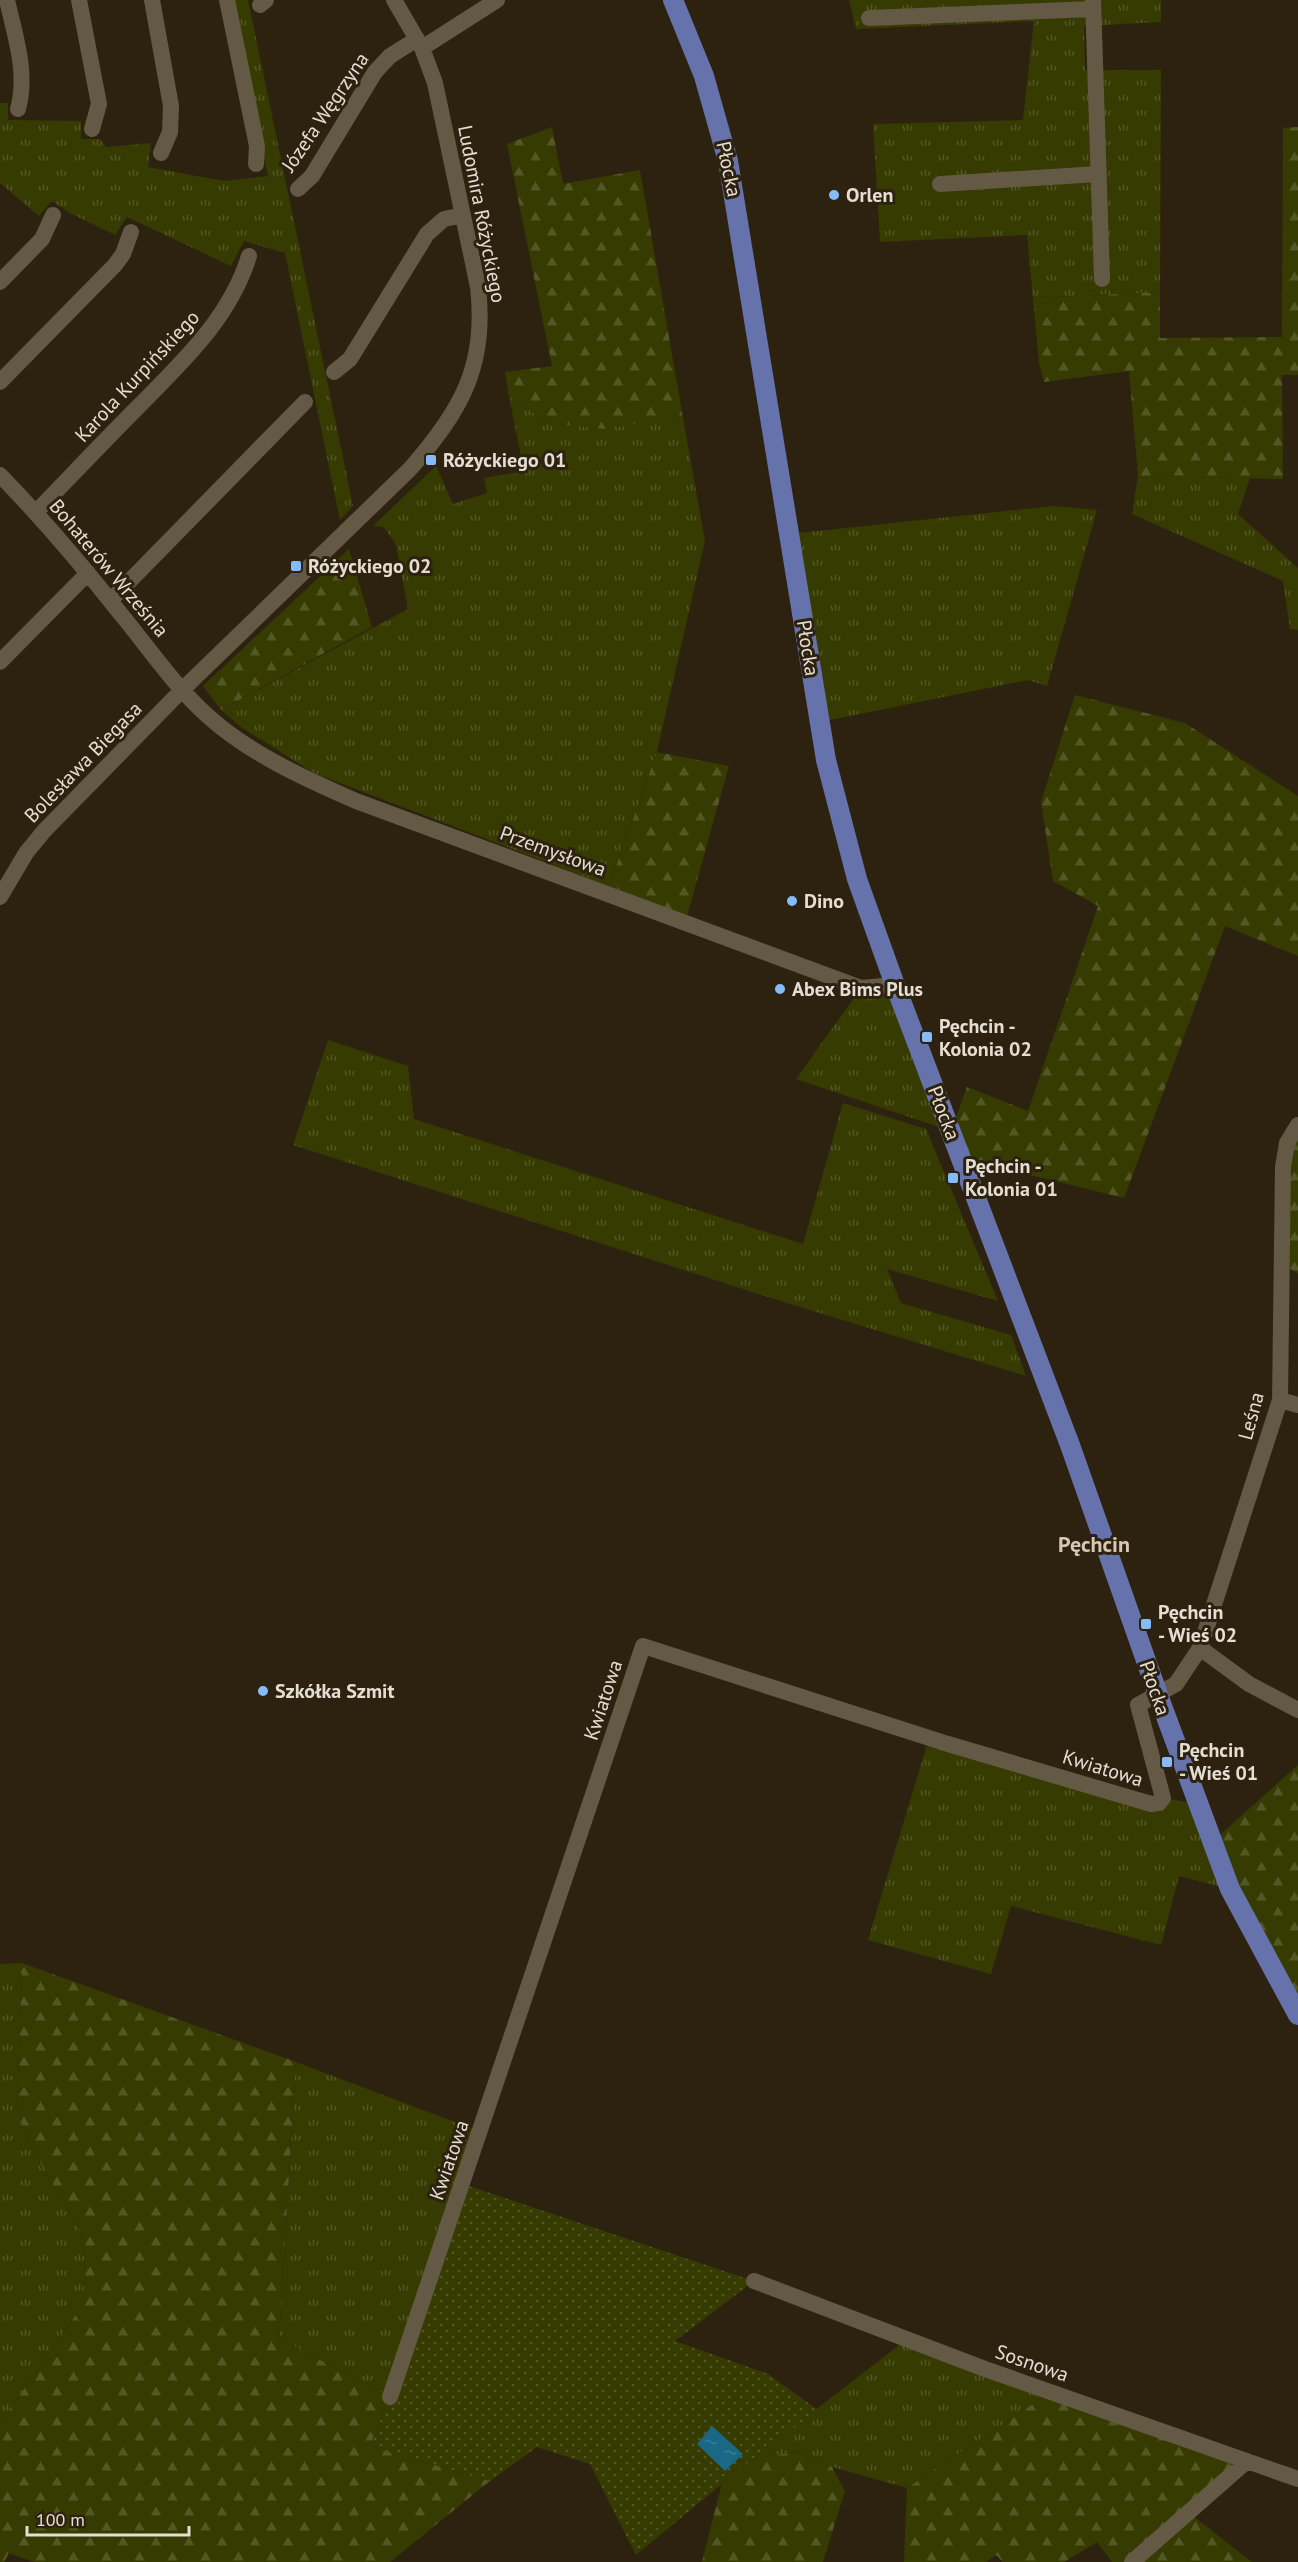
<svg xmlns="http://www.w3.org/2000/svg" width="1298" height="2562" viewBox="0 0 1298 2562" font-family="'PT Sans',sans-serif">
	<defs>
		<pattern id="grass-tufts" width="24" height="20" patternUnits="userSpaceOnUse" patternTransform="scale(1.5)"><rect width="24" height="20" fill="#353b01"/><path d="M3 7l-1-3M5 7V3M7 7l1-3M15 17l-1-3M17 17v-4M19 17l1-3" fill="none" stroke="#525725"/></pattern>
		<pattern id="forest-firs" width="22" height="20" patternUnits="userSpaceOnUse" patternTransform="scale(1.5)"><rect width="22" height="20" fill="#353b01"/><path d="M5 1l3.5 6h-7zM16 11l3.5 6h-7z" fill="#525725"/></pattern>
		<pattern id="garden-dots" width="8" height="8" patternUnits="userSpaceOnUse" patternTransform="scale(1.5)"><rect width="8" height="8" fill="#353b01"/><path d="M2 2h.1M6 6h.1" fill="none" stroke="#525725" stroke-width="1.8" stroke-linecap="round"/></pattern>
		<pattern id="water-ripples" width="26" height="14" patternUnits="userSpaceOnUse" patternTransform="scale(1.5)"><rect width="26" height="14" fill="#196885"/><path d="M2 4q2-2 4 0t4 0M15 11q2-2 4 0t4 0" fill="none" stroke="#3a7d95"/></pattern>
	</defs>
	<rect width="100%" height="100%" fill="#2d2210"/>
	<path fill="url(#grass-tufts)" d="M231 0H248L353 506 340 520 285 253 244 241 231 266 127 217 115 235 70 213 52 201 39 216 0 183V103H8V120L81 121V139H100L106 147 151 143 148 167 224 181 268 176Z
		M849 0H1161V22L1084 26 1085 70H1161L1160 292 1033 298 1027 235 880 242 873 124 1023 120 1034 21 856 29Z
		M509 397 550 423 683 418 705 541 657 752 609 886 314 773 241 727 221 710 408 609 396 545 384 527 373 526 436 466 453 504 487 493 484 478 524 471Z
		M1138 476 1250 478 1238 514 1298 568V630L1290 629 1283 581 1132 514Z
		M1054 506 1097 510 1047 686 1028 680 820 722 789 534Z
		M895 985 951 1131 796 1079 861 988Z
		M328 1040 408 1066 414 1119 803 1244 843 1103 926 1129 998 1301 887 1269 901 1303 1011 1335 1026 1376 787 1303 293 1145Z
		M929 1738 1151 1804 1163 1798 1198 1804 1230 1889 1179 1876 1161 1945 1011 1906 991 1974 868 1940Z
		M22 1963 17 2108 33 2151 85 2239 84 2303 0 2423V1964Z
		M296 2062 481 2132 390 2397 279 2338Z
		M907 2339 1051 2392 907 2488 832 2467 794 2452 752 2459Z"/>
	<path fill="url(#forest-firs)" d="M552 127 563 184 640 170 683 418 654 420 605 429 550 423 509 397 505 372 552 366 507 144Z
		M1298 127V375H1282L1283 479 1138 476 1129 371 1044 382 1039 362 1033 298 1160 292V338L1282 337 1283 128Z
		M349 549 372 627 221 710 203 686Z
		M1075 695 1185 723 1298 796V956L1225 926 1124 1198 961 1158 951 1131 967 1087 1028 1111 1098 906 1053 881 1041 802Z
		M657 752 729 766 687 916 609 886Z
		M1298 1125V1273L1282 1265 1283 1167Z
		M1298 1765V1993L1289 2001 1212 1842Z
		M22 1963 296 2062 279 2338 390 2397 370 2446 490 2481 390 2562H34L9 2553 4 2562H0V2423L84 2303 85 2239 33 2151 17 2108Z
		M1051 2392 1247 2461 1189 2513 1252 2562H1112L1097 2542 1064 2562H1003L996 2555 986 2562H904L907 2488Z
		M794 2452 832 2467 845 2491 823 2562H702L722 2483 752 2459Z"/>
	<path fill="url(#garden-dots)" d="M463 2184 754 2281 675 2341 768 2374 818 2410 752 2459 636 2555 590 2464 537 2447 490 2481 370 2446 390 2397Z"/>
	<path fill="url(#water-ripples)" d="M712 2426 743 2454 725 2471 697 2444Z"/>
	<g fill="none" stroke-linecap="round" stroke-linejoin="round">
		<path stroke="#645944" stroke-width="16" d="M7 0C15 36 28 73 18 109
			M79 0 99 104 92 129
			M152 0 171 106 170 132 161 153
			M227 0 257 146 256 164
			M1093 0 1102 279
			M260 5 266 0
			M869 18 1093 9
			M422 48 497 0
			M940 184 1098 174
			M298 189 312 176 375 72 390 56 417 39
			M0 282 42 239 53 215
			M334 372 350 359 427 234 444 219 463 215
			M0 382 115 265 123 254 131 232
			M0 475C43 519 82 565 120 613 149 648 175 687 209 717 250 754 306 779 356 801L861 988 895 985
			M36 512C70 477 104 441 139 406 183 361 230 318 249 256
			M111 600 305 402
			M0 662 88 573
			M0 897 26 853 44 831 182 690 410 469C461 411 487 366 478 287L435 83 422 48 394 0
			M1280 1400 1298 1405
			M1200 1648 1249 1684 1298 1710
			M754 2281 985 2369 1298 2479
			M390 2397 643 1646 948 1744 1151 1804 1159 1803 1163 1798 1138 1705 1176 1684 1200 1648 1280 1400 1283 1167 1287 1143 1298 1125
			M1132 2562 1247 2461"/>
		<path stroke="#6672ab" stroke-width="20" d="M673 0 704 76 728 161 826 760 857 879 895 985 1070 1445 1161 1703 1230 1889 1298 2015"/>
	</g>
	<g fill="#85bbfb" stroke="#2d2210" stroke-width="2">
		<circle cx="834" cy="195" r="6"/>
		<rect x="425" y="454" width="12" height="12" rx="3"/>
		<rect x="290" y="560" width="12" height="12" rx="3"/>
		<circle cx="792" cy="901" r="6"/>
		<circle cx="780" cy="989" r="6"/>
		<rect x="921" y="1031" width="12" height="12" rx="3"/>
		<rect x="947" y="1172" width="12" height="12" rx="3"/>
		<rect x="1140" y="1618" width="12" height="12" rx="3"/>
		<circle cx="263" cy="1691" r="6"/>
		<rect x="1161" y="1756" width="12" height="12" rx="3"/>
	</g>
	<g text-anchor="middle" dominant-baseline="central" stroke-width="6" stroke-linejoin="round" paint-order="stroke">
		<g font-size="20" fill="#e5ded3" stroke="#2d2210">
			<text transform="translate(325 112) rotate(-56)">Józefa Węgrzyna</text>
			<text transform="translate(729 169) rotate(78)">Płocka</text>
			<text transform="translate(482 214) rotate(79)">Ludomira Różyckiego</text>
			<text transform="translate(137 376) rotate(-47)">Karola Kurpińskiego</text>
			<text transform="translate(109 568) rotate(50)">Bohaterów Września</text>
			<text transform="translate(808 648) rotate(81)">Płocka</text>
			<text transform="translate(83 762) rotate(-46)">Bolesława Biegasa</text>
			<text transform="translate(553 851) rotate(20)">Przemysłowa</text>
			<text transform="translate(944 1113) rotate(69)">Płocka</text>
			<text transform="translate(1251 1416) rotate(-75)">Leśna</text>
			<text transform="translate(1155 1688) rotate(71)">Płocka</text>
			<text transform="translate(603 1700) rotate(-72)">Kwiatowa</text>
			<text transform="translate(1103 1768) rotate(17)">Kwiatowa</text>
			<text transform="translate(449 2160) rotate(-71)">Kwiatowa</text>
			<text transform="translate(1032 2363) rotate(19)">Sosnowa</text>
		</g>
		<g font-size="20" font-weight="bold" fill="#e5ded3" stroke="#2d2210" text-anchor="start">
			<text x="846" y="195">Orlen</text>
			<text x="443" y="460">Różyckiego 01</text>
			<text x="308" y="566">Różyckiego 02</text>
			<text x="804" y="901">Dino</text>
			<text x="792" y="989">Abex Bims Plus</text>
			<text x="939" y="1026">Pęchcin -<tspan x="939" dy="23">Kolonia 02</tspan></text>
			<text x="965" y="1166">Pęchcin -<tspan x="965" dy="23">Kolonia 01</tspan></text>
			<text x="1158" y="1612">Pęchcin<tspan x="1158" dy="23">- Wieś 02</tspan></text>
			<text x="275" y="1691">Szkółka Szmit</text>
			<text x="1179" y="1750">Pęchcin<tspan x="1179" dy="23">- Wieś 01</tspan></text>
		</g>
		<g font-size="22" font-weight="bold" fill="#d6c9b2" stroke="#2d2210">
			<text x="1094" y="1544">Pęchcin</text>
		</g>
	</g>
	<path d="M27 2526v9h162v-9" fill="none" stroke="#e5ded3" stroke-width="3"/>
	<text x="36" y="2526" font-size="18" fill="#e5ded3" stroke="#2d2210" stroke-width="4.5" paint-order="stroke">100 m</text>
</svg>
